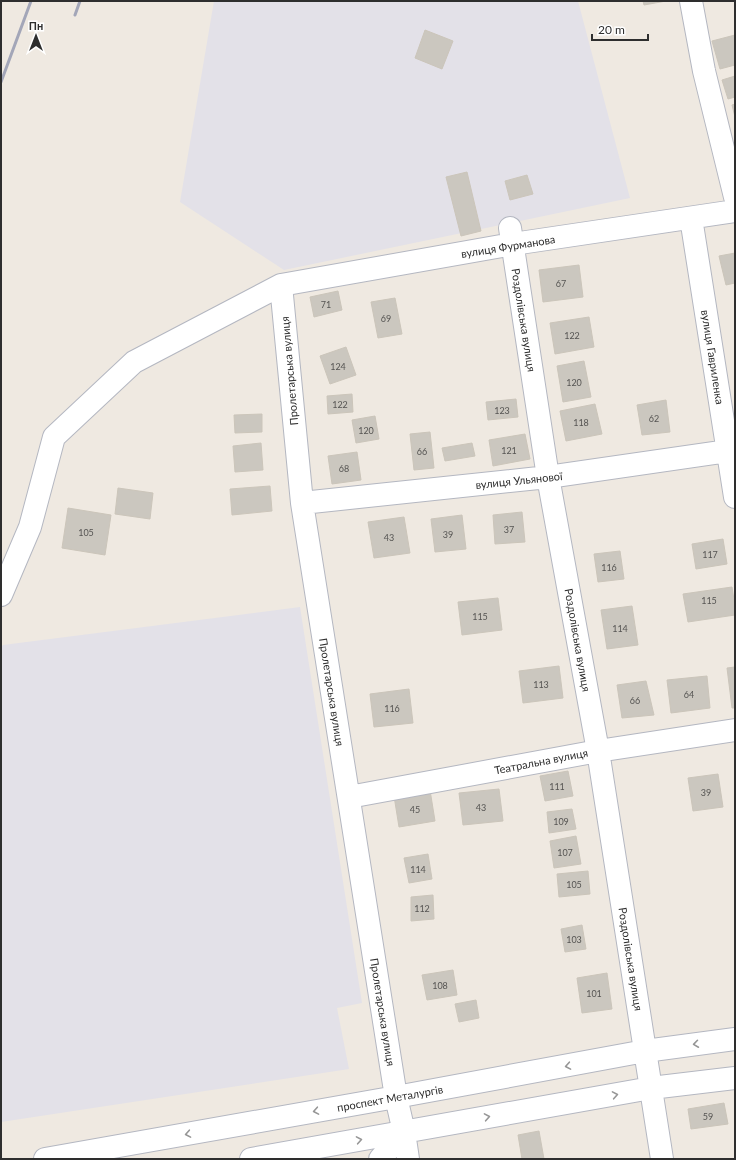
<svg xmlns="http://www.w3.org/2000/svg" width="736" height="1160" viewBox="0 0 736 1160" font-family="Lato,sans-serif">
	<rect width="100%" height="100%" fill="#efe9e1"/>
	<path fill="#e3e1e8" d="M214 1H578L630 198 284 270 180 202Z
		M300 607 362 1003 337 1008 349 1069 1 1122V647L3 645Z"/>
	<path fill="#cbc7bf" stroke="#cbc5ba" d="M643 1H666L644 5Z
		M425 30 453 41 442 69 415 58Z
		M735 35V65L720 69 712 41Z
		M735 76V97L728 99 722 80Z
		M735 104V117L732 105Z
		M467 172 481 231 461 236 446 177Z
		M527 175 533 194 510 200 505 181Z
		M735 253V283L726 285 719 256Z
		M579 265 583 297 543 302 539 270Z
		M338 291 342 310 314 317 310 297Z
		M395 298 402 334 378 338 371 302Z
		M589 317 594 347 555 354 550 323Z
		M346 347 356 375 330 384 320 356Z
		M584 361 591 397 563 402 557 366Z
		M352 394 353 412 328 414 327 396Z
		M516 399 518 417 488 420 486 402Z
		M666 400 670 432 642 435 637 405Z
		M595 404 602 434 566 441 560 411Z
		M262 414V432L235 433 234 415Z
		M375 416 379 439 356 443 352 420Z
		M430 432 434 468 414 470 410 434Z
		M525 434 530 459 493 466 489 440Z
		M261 443 263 470 235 472 233 446Z
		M472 443 475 456 445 461 442 448Z
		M357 452 361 480 332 484 328 456Z
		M270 486 272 511 232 515 230 489Z
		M118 488 153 493 150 519 115 514Z
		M68 508 111 515 105 555 62 548Z
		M522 512 525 542 495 544 493 515Z
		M462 515 466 549 435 552 431 519Z
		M404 517 410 553 374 558 368 522Z
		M723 539 727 564 696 569 692 544Z
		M620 551 624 579 598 582 594 554Z
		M732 587 735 606V615L688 622 683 594Z
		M498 598 502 630 462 635 458 602Z
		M632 606 638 645 607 649 601 610Z
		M559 666 563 698 523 703 519 671Z
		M735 667V708H732L727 668Z
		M707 676 710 708 671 713 667 680Z
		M646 681 654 715 622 718 617 685Z
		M409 689 413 723 374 727 370 694Z
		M568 771 573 796 545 801 540 776Z
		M718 774 723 807 693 811 688 778Z
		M499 789 503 821 463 825 459 793Z
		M430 790 435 821 399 827 394 796Z
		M572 809 576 829 549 833 547 812Z
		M576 836 581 864 554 868 550 841Z
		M428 854 432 879 409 883 404 858Z
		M588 871 590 894 559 897 557 874Z
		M433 895 434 919 411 921V897Z
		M582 925 586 949 565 952 561 929Z
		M453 970 457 995 427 1000 422 975Z
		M607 973 612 1009 582 1013 577 978Z
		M476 1000 479 1018 459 1022 455 1004Z
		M724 1103 728 1124 691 1129 688 1109Z
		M539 1131 544 1159H522L518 1135Z"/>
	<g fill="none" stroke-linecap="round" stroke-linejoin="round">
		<g stroke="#b4b7c1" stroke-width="24">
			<path id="minor" d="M691 1 704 71 735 197
				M691 218 735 497
				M510 228 548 477 598 751 662 1159
				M281 285 302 503 396 1097 404 1132
				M302 503 548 477 735 450
				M1 595 30 527 54 437 134 362 281 285 513 244 735 211
				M349 797 598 751 735 730
				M45 1159 396 1097 645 1051 735 1039
				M251 1159 651 1088 735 1078
				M380 1159 404 1132 408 1159"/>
		</g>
		<use href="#minor" stroke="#fff" stroke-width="22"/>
		<path stroke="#a3a6b8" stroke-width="3" d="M75 15 80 1
			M1 82 31 1"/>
	</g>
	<defs><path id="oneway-chevron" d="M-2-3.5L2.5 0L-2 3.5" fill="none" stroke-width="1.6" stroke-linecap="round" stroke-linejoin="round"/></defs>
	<g stroke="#969696">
		<use href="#oneway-chevron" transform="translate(696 1044) rotate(172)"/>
		<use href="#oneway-chevron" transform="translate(568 1066) rotate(170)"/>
		<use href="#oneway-chevron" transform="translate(615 1095) rotate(-10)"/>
		<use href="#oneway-chevron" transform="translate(316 1111) rotate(170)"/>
		<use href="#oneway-chevron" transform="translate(487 1117) rotate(-10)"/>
		<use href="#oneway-chevron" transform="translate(188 1134) rotate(170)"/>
		<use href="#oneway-chevron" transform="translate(359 1140) rotate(-10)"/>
	</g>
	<g text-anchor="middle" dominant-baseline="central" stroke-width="3" stroke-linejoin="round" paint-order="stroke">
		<g font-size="9" fill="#555452">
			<text x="561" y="283">67</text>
			<text x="326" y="304">71</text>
			<text x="386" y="318">69</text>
			<text x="572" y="335">122</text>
			<text x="338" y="366">124</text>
			<text x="574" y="382">120</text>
			<text x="340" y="404">122</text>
			<text x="502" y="410">123</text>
			<text x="654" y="418">62</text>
			<text x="581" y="422">118</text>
			<text x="366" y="430">120</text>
			<text x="509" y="450">121</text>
			<text x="422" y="451">66</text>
			<text x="344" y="468">68</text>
			<text x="509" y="529">37</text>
			<text x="86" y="532">105</text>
			<text x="448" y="534">39</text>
			<text x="389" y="537">43</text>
			<text x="710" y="554">117</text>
			<text x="609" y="567">116</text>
			<text x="709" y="600">115</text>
			<text x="480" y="616">115</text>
			<text x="620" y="628">114</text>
			<text x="541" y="684">113</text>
			<text x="689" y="694">64</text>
			<text x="635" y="700">66</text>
			<text x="392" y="708">116</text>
			<text x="557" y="786">111</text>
			<text x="706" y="792">39</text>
			<text x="481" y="807">43</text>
			<text x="415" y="809">45</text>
			<text x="561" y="821">109</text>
			<text x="565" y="852">107</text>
			<text x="418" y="869">114</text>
			<text x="574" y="884">105</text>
			<text x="422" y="908">112</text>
			<text x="574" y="939">103</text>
			<text x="440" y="985">108</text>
			<text x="594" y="993">101</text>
			<text x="708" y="1116">59</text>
		</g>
		<g font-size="11" fill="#2e2e2e" stroke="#fff">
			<text transform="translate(508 246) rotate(-9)">вулиця Фурманова</text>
			<text transform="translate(524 320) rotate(81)">Роздолівська вулиця</text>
			<text transform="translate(713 357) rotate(81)">вулиця Гавриленка</text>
			<text transform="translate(289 371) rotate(-95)">Пролетарська вулиця</text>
			<text transform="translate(519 480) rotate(-6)">вулиця Ульянової</text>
			<text transform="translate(578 640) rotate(80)">Роздолівська вулиця</text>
			<text transform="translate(332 692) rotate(81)">Пролетарська вулиця</text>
			<text transform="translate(541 761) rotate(-11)">Театральна вулиця</text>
			<text transform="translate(631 959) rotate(81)">Роздолівська вулиця</text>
			<text transform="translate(383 1012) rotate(81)">Пролетарська вулиця</text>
			<text transform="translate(390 1098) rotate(-10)">проспект Металургів</text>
		</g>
	</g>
	<rect width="736" height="1160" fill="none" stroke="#2e2e2e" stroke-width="4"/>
	<g transform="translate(36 36)" stroke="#ffffff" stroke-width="3" paint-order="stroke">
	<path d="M0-3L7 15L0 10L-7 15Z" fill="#2e2e2e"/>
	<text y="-6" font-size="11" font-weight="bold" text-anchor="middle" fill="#2e2e2e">Пн</text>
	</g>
	<path d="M592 34v6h56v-6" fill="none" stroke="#2e2e2e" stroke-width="2"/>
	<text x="598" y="34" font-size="12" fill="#2e2e2e" stroke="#ffffff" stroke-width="3" paint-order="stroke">20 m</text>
</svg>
